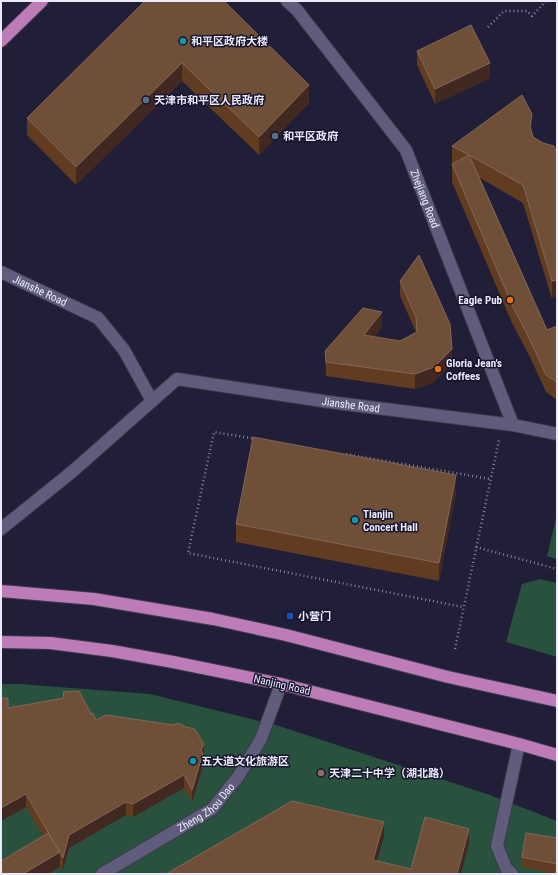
<svg xmlns="http://www.w3.org/2000/svg" width="558" height="875" viewBox="0 0 558 875" font-family="'Roboto Condensed','Noto Sans SC',sans-serif">
	<rect width="100%" height="100%" fill="#211e37"/>
	<path fill="#28523d" d="M557 514V559L547 556Z
		M540 579 557 583V657L506 642 522 584Z
		M1 684H19L150 694 279 726 490 795 557 821V874H1Z"/>
	<g fill="none" stroke-linecap="round" stroke-linejoin="round">
		<g stroke="#3c394f" stroke-width="14">
			<g id="minor">
				<path id="s1" d="M287 1 297 10 406 150 513 425"/>
				<path id="s2" d="M1 272 98 318 124 350 152 401"/>
				<path id="s3" d="M1 529 73 471 177 379 329 402 513 425 557 434"/>
				<path id="s4" d="M102 874 212 809 238 777 261 739 281 684"/>
				<path d="M512 874 506 868 497 846 519 744"/>
			</g>
		</g>
		<g stroke="#3c394f" stroke-width="14">
			<path id="major" d="M1 41 42 1
				M1 591 94 599 213 619 286 635 448 677 557 701
				M1 642 50 643 112 651 173 662 281 684 519 744 557 755"/>
		</g>
		<path stroke="#86859a" stroke-width="2.5" stroke-dasharray="1 3" stroke-linecap="butt" d="M488 27 504 11H527L532 16 546 1
			M256 439 214 432 188 553 463 607
			M346 454 490 479
			M476 547 557 569
			M455 649 499 440"/>
		<use href="#minor" stroke="#5f5d7b" stroke-width="12"/>
		<use href="#major" stroke="#bd7cb8" stroke-width="12"/>
	</g>
	<path fill="#613c20" d="M145 1 309 103 259 155 182 81 76 185 27 135V118Z
		M417 51 490 78 435 104 417 65Z
		M532 131 533 137 543 143 554 146 552 299 523 203 480 178 547 330 557 326V400L546 392 530 357 512 323 452 182V164H453L452 163V146Z
		M400 281 452 363 434 382 415 389 326 376 325 351 382 327 374 337 400 341 416 332 400 296Z
		M456 493 439 581 236 542V524Z
		M63 692 91 714 96 720 204 757 203 759V766L192 802 184 788 133 817 126 815 69 848 63 870 60 866V867L48 874H1L43 836 26 807 1 821V698L8 708 63 698Z
		M557 838V874L522 867V857Z"/>
	<path fill="#412820" d="M182 63V81L76 185V167Z
		M490 63V78L435 104V89Z
		M309 85V103L259 155V137Z
		M532 114V132L530 126Z
		M557 280V297L552 299V281Z
		M382 312V327L364 349V335Z
		M452 349V363L434 382 415 389V374Z
		M456 475V493L439 581V563Z
		M204 744 203 766 192 802V790L201 750Z
		M184 775V788L133 817V804Z
		M26 794V807L1 821V808Z
		M126 802V815L69 848 63 870V858L69 835Z
		M384 822V837L373 874V860Z
		M469 829V843L461 874H457Z
		M60 852V867L48 874H23Z"/>
	<path fill="#704f38" stroke="#836756" d="M145 1H224L309 85 259 137 182 63 76 167 27 118Z
		M471 25 490 63 435 89 417 51Z
		M522 95 532 114 530 126 533 137 543 143 554 146 557 153V280L552 281 523 185 469 155 547 330 557 326V382L546 375 530 340 512 305 452 164 469 155 452 146Z
		M419 255 450 324 452 349 434 367 415 374 326 362 325 351 363 308 382 312 364 335 400 341 417 332 416 317 400 281Z
		M253 437 456 475 439 563 236 524Z
		M79 691 91 714 93 713 96 720 106 715 173 725 178 723 186 727 195 729 204 744 201 750 203 753 192 790 184 775 133 804 126 802 69 835 63 858 26 794 1 808V698H8V708L64 698 63 692Z
		M292 801 384 822 373 860 411 869 425 817 469 829 457 874H166Z
		M48 833 60 852 23 874H1V861Z
		M526 833 557 838V864L522 857Z"/>
	<g fill="#0f9aa8" stroke="#17142d" stroke-width="1.5">
		<circle cx="183" cy="41" r="4"/>
		<circle cx="355" cy="520" r="4"/>
		<circle cx="193" cy="761" r="4"/>
	</g>
	<g fill="#5c6f8a" stroke="#17142d" stroke-width="1.5">
		<circle cx="146" cy="100" r="4"/>
		<circle cx="275" cy="136" r="4"/>
	</g>
	<g fill="#e8710a" stroke="#17142d" stroke-width="1.5">
		<circle cx="510" cy="300" r="4"/>
		<circle cx="438" cy="369" r="4"/>
	</g>
	<rect fill="#1a4fb4" stroke="#17142d" stroke-width="1.5" x="286" y="612" width="8" height="8" rx="2"/>
	<circle fill="#8d6e63" stroke="#17142d" stroke-width="1.5" cx="321" cy="773" r="4"/>
	<g text-anchor="middle" dominant-baseline="central" stroke-width="3" stroke-linejoin="round" paint-order="stroke">
		<g font-size="11" font-weight="bold" fill="#eaeafb" stroke="#17142d" text-anchor="start">
			<text x="191" y="41">和平区政府大楼</text>
			<text x="154" y="100">天津市和平区人民政府</text>
			<text x="283" y="136">和平区政府</text>
			<text x="502" y="300" text-anchor="end">Eagle Pub</text>
			<text x="446" y="363">Gloria Jean's<tspan x="446" dy="13">Coffees</tspan></text>
			<text x="363" y="514">Tianjin<tspan x="363" dy="13">Concert Hall</tspan></text>
			<text x="298" y="616">小营门</text>
			<text x="201" y="761">五大道文化旅游区</text>
			<text x="329" y="773">天津二十中学（湖北路）</text>
		</g>
		<g font-size="11" fill="#eaeafb" stroke="#17142d">
			<text stroke="none"><textPath href="#s1" startOffset="243">Zhejiang Road</textPath></text>
			<text stroke="none"><textPath href="#s2" startOffset="43">Jianshe Road</textPath></text>
			<text stroke="none"><textPath href="#s3" startOffset="407">Jianshe Road</textPath></text>
			<text transform="translate(282 685) rotate(13)">Nanjing Road</text>
			<text stroke="none"><textPath href="#s4" startOffset="124">Zheng Zhou Dao</textPath></text>
		</g>
	</g>
	<rect width="558" height="875" fill="none" stroke="#eaeafb" stroke-width="4"/>
</svg>
